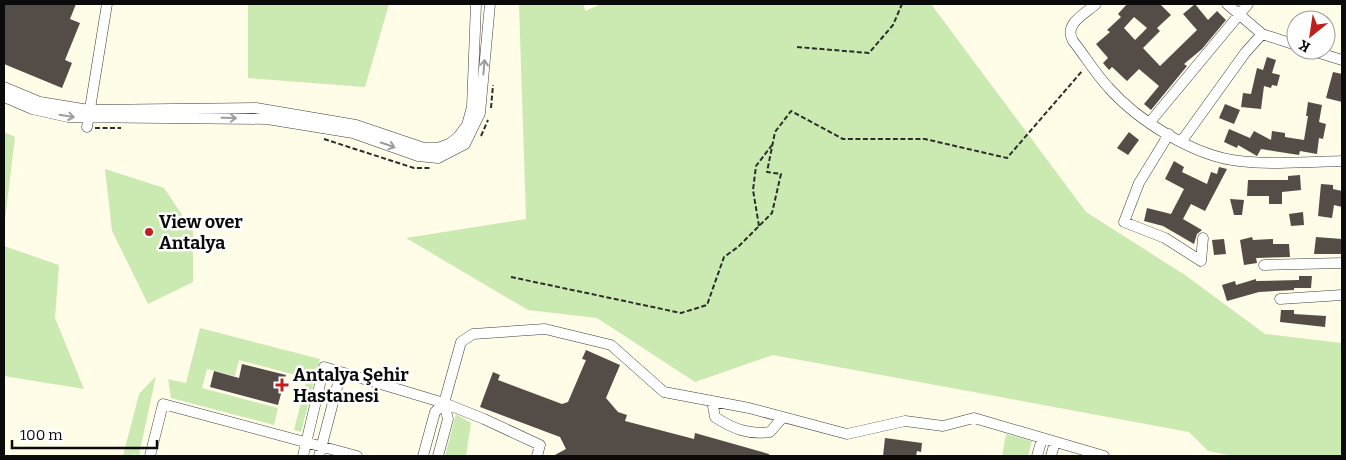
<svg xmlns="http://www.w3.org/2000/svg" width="1346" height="460" viewBox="0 0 1346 460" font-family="Bitter,serif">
	<rect width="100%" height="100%" fill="#fffce8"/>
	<path fill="#cbeab1" d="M248 4H389L365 87 248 78Z
		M519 4H584L585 11 601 4H931L1086 212 1185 275 1265 334 1342 343V456H1234L1208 451 1189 432 773 355 695 382 597 318 528 310 406 238 526 219Z
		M4 132 15 137 4 228Z
		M105 169 164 188 193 231V282L148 304 112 231Z
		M4 246 59 265 55 318 84 389 4 376Z
		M200 328 320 359 301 432 294 430 307 378 239 360 235 376 207 369 202 388 278 408 274 425 171 398 168 379 186 383Z
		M156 376 139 455 132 454 131 456H123L139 394Z
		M456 414 471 423 466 456H445Z
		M1006 434 1032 441 1028 456H1002Z"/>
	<path fill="#544c47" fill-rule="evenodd" d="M4 4H76L70 19 80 23 65 60 72 63 62 88 4 64Z
		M1127 4H1160L1171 15 1157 28 1160 31 1143 48 1160 66 1197 30 1183 14 1195 4 1208 20 1217 11 1226 20 1202 49 1184 64 1187 66 1151 110 1144 104 1159 86 1139 69 1127 81 1112 67 1109 70 1103 63 1108 58 1096 44 1110 32 1107 30 1121 17 1118 14ZM1134 17 1147 28 1135 40 1124 28Z
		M1267 57 1276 60 1272 73 1280 75 1277 86 1272 85 1271 88 1264 86 1261 109 1241 107 1243 93 1251 94 1257 68 1263 70Z
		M1333 72 1342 74V102L1326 98Z
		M1308 102 1322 105 1319 122 1326 124 1323 139 1319 138 1317 154 1300 151 1299 155 1261 149 1257 156 1238 145 1237 148 1224 142 1229 129 1250 138 1254 131 1271 140 1272 131 1285 133V137L1304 140 1308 116H1306Z
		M1225 104 1240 110 1234 124 1219 118Z
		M1129 132 1139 140 1128 155 1117 148Z
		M1174 161 1184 167 1182 172 1207 184 1211 172 1217 174 1219 167 1227 169 1205 211 1191 204 1183 219 1202 230 1197 234 1194 244 1163 226 1144 221 1147 208 1171 214 1184 189 1165 179Z
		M1300 175 1301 190 1282 192V204H1269V196H1247L1248 180H1288V176Z
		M1321 184 1333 185V189L1342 191V207L1334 205 1332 218 1318 216Z
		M1230 199 1244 200 1242 215H1234Z
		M1303 212 1304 225 1291 226 1289 214Z
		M1252 237 1253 240 1273 239V244H1289L1290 257 1256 258 1257 263 1244 265 1240 240Z
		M1316 237 1342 239 1341 254H1314Z
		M1224 239 1226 254 1214 255 1212 240Z
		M1299 276H1312L1311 288H1294V290L1259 292 1227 301 1222 285 1235 281 1236 285 1256 279V281L1299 280Z
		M1281 310H1294V314L1326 316 1325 327 1280 322Z
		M586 350 620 365 606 398 618 412 627 415 625 421 694 439 695 433 769 454V456H553L566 449 560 437 480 407 493 372 500 375 498 380 562 404 568 402 586 360 582 359Z
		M242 364 286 375 278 405 210 387 214 371 239 378Z
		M885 438 922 443 921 452 917 451 916 456H883Z"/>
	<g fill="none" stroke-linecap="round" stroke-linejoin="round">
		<g stroke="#3e3e3e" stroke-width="11">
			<path id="minor" d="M1096 4C1085 14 1063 24 1073 41 1085 56 1095 73 1108 87 1138 121 1194 156 1239 161 1273 165 1308 162 1342 161
				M1227 4 1262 34 1296 45
				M1310 50 1342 60
				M4 87 40 102 89 110 256 108 356 125 424 148H438L449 144 458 137 467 125 472 107 476 4
				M4 97 32 109 68 117 267 119 353 133 418 156 438 158 465 144 480 113 490 4
				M1150 122 1248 4
				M87 127 107 4
				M1169 134 1139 183 1124 222 1165 238 1201 261 1203 238
				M1181 142 1245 53 1262 34
				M1264 265 1342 263
				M1280 299 1342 295
				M712 401 715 417C733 429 749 435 770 432L783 417
				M150 456 163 404 357 456
				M303 456 324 367 444 403 484 419 540 445 537 456
				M319 456 341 372
				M423 456 435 412 444 403 461 342 473 334 545 329 611 345 664 392 749 408 847 434 905 421 943 426 974 418 1104 456
				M438 456 448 419 444 403
				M1037 456 1042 439
				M1051 456 1055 442"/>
		</g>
		<path stroke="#2d2d2d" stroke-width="2" stroke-dasharray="5 2.5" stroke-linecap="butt" d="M797 47 869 53 893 25 902 4
			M491 108 493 85
			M95 128H121
			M481 136 488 120
			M324 139 414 168H432
			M759 226 753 190 756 166 772 145
			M511 277 681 313 707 305 724 257 738 247 772 213 781 174 767 172 775 132 791 111 843 139H925L1007 158 1083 70"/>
		<use href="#minor" stroke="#fff" stroke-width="10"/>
	</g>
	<defs><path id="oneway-shaft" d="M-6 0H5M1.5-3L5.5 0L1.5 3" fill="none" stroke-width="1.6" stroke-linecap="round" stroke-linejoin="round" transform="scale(1.25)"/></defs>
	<g stroke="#9d9d9d">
		<use href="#oneway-shaft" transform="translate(484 67) rotate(-85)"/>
		<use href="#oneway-shaft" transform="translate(67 116) rotate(9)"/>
		<use href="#oneway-shaft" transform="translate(229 118) rotate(1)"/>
		<use href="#oneway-shaft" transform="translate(388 145) rotate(19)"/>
	</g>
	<g fill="#bf201e" stroke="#fff" stroke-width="2">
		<circle cx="149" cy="232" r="5"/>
		<path d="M279.5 377.5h5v5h5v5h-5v5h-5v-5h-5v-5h5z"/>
	</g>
	<g text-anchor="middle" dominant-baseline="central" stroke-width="5" stroke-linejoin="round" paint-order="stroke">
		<g font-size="18" font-weight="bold" fill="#0b0b0b" stroke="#fff" text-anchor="start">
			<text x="159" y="222">View over<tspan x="159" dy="21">Antalya</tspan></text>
			<text x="293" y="375">Antalya Şehir<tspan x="293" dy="21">Hastanesi</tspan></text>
		</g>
	</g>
	<rect width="1346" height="460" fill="none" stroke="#0b0b0b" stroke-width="10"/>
	<g transform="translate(1311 35) rotate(210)"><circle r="24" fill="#ffffff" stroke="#9d9d9d"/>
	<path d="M0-4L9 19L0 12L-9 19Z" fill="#bf201e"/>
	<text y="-8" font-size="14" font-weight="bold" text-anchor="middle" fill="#0b0b0b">K</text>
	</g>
	<path d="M12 440v8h145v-8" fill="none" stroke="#0b0b0b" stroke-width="2.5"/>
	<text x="20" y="440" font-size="15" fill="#0b0b0b" stroke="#ffffff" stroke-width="4" paint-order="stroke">100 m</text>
</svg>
